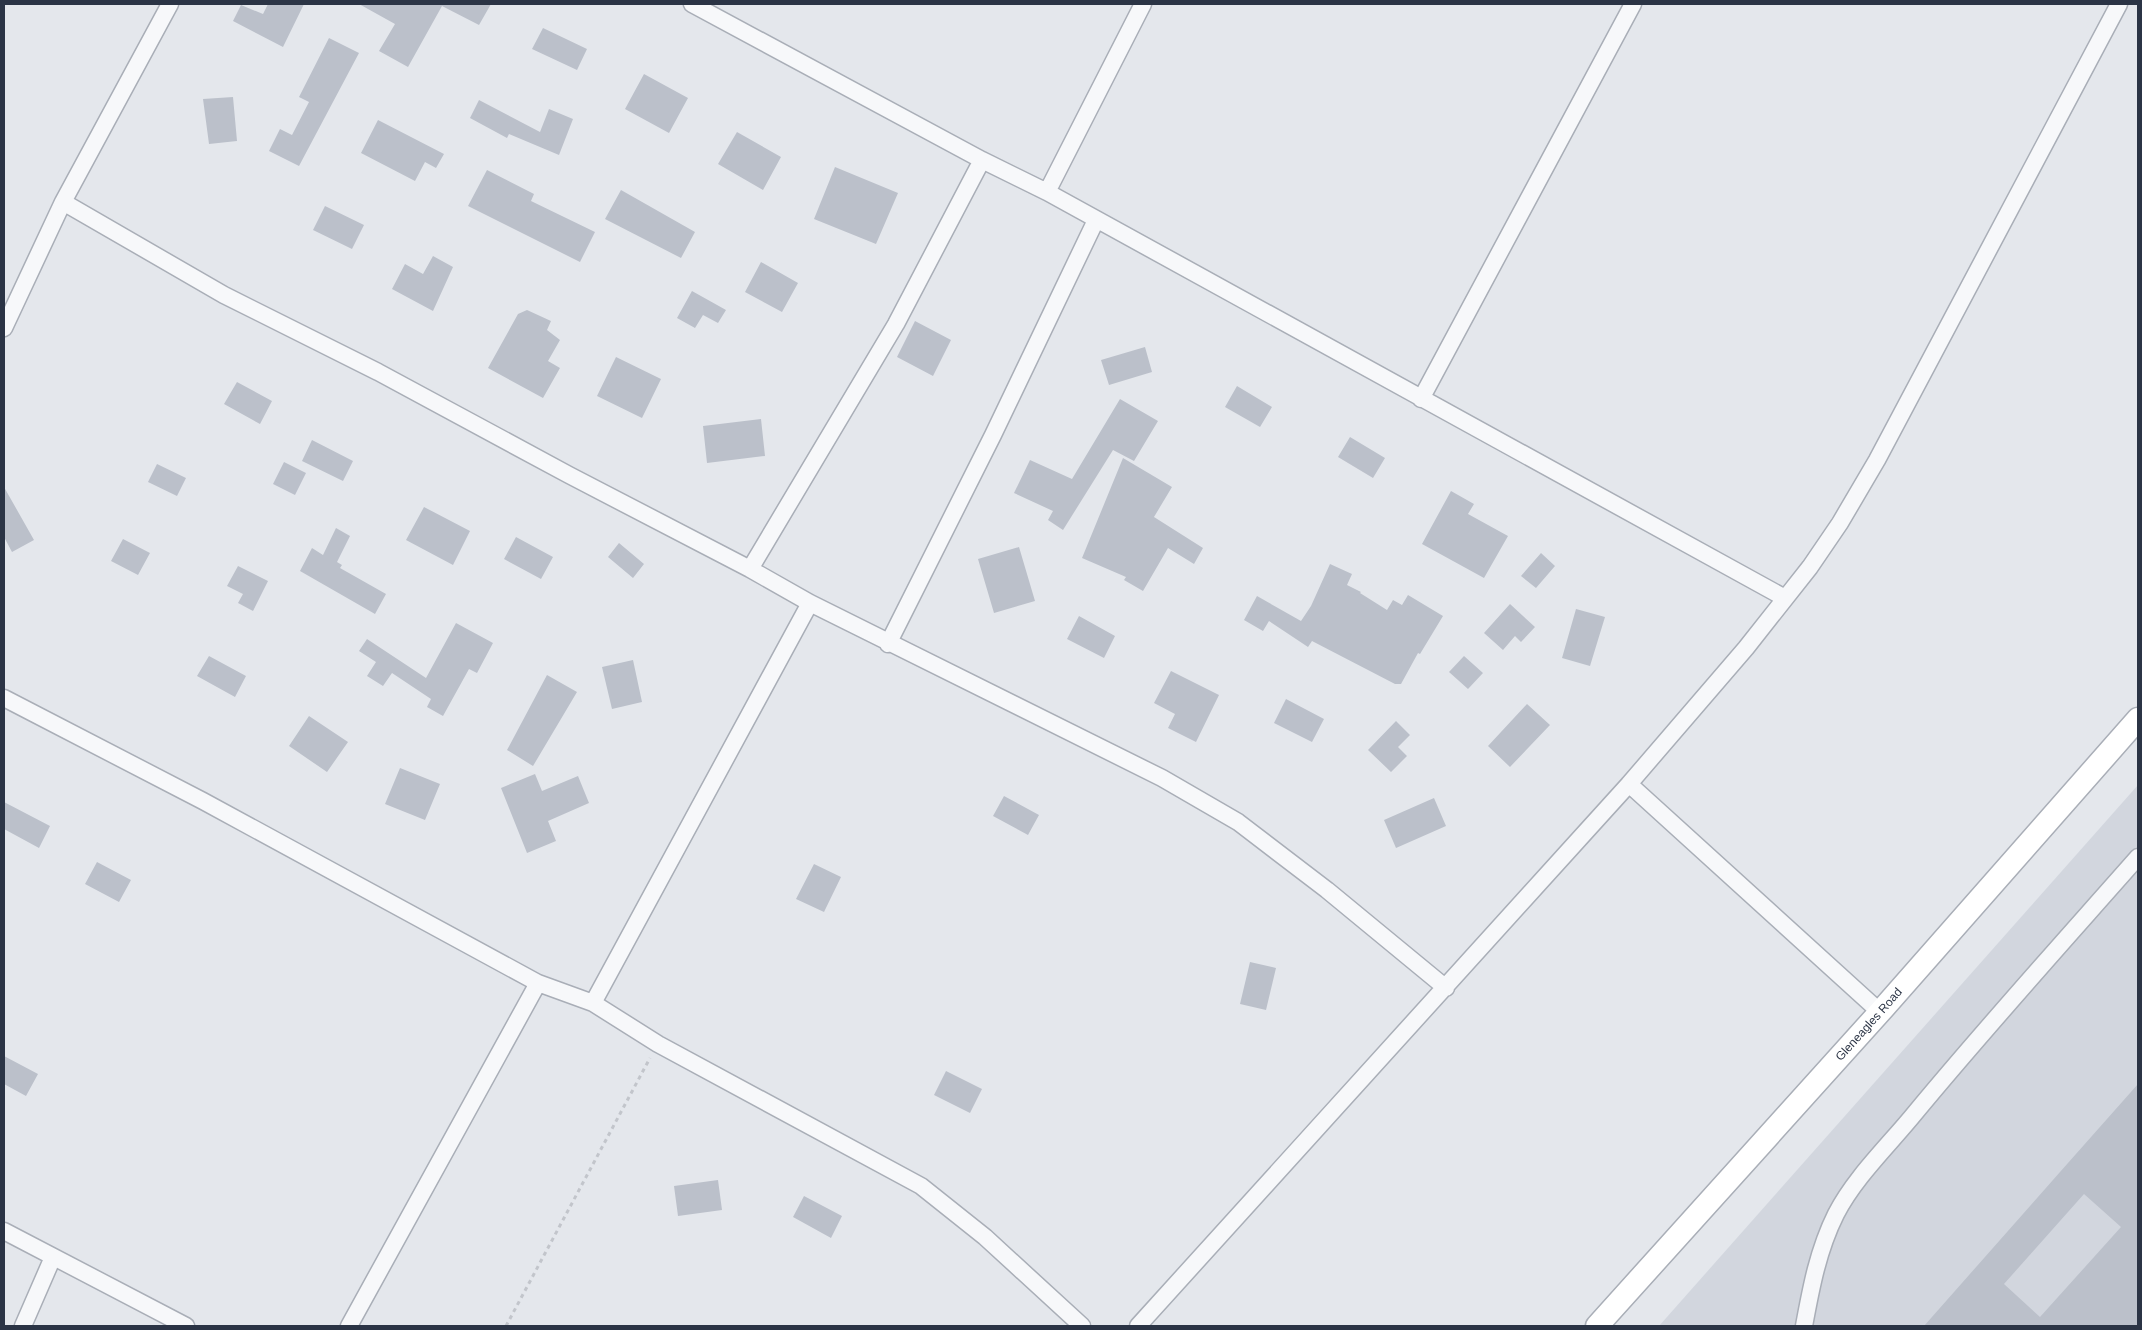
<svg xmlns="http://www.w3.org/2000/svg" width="2142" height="1330" viewBox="0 0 2142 1330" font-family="Arial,sans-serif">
	<rect width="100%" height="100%" fill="#e4e7ec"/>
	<path fill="#d2d6de" d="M2138 785V1326H1659Z"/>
	<path fill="#bbc0ca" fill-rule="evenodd" d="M268 4H304L283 47 233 21 241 5 263 14Z
		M359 4H491L479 25 442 6 408 67 379 51 395 24Z
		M543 28 587 49 577 70 532 49Z
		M329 38 359 53 299 166 269 151 280 129 292 135 309 102 299 97Z
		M644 74 688 98 669 133 625 109Z
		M233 97 237 141 209 144 203 99Z
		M479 100 540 132 549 109 573 119 559 155 509 134 507 138 470 118Z
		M378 120 444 154 436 168 425 162 415 181 361 153Z
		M737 132 781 157 763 190 718 164Z
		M835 167 898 193 876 244 814 219Z
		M487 170 534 194 531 201 595 232 580 262 468 206Z
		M621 190 695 232 681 258 605 219Z
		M325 206 364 225 352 249 313 230Z
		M433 256 453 267 433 311 392 289 405 264 423 274Z
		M761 262 798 283 782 312 745 292Z
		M692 291 726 310 718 323 703 315 695 328 677 318Z
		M527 310 551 321 547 330 560 340 548 361 560 368 543 398 488 368 518 314Z
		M915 321 951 340 933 376 897 357Z
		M1145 347 1152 372 1109 385 1101 360Z
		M616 357 661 379 642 418 597 396Z
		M237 382 272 401 260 424 224 404Z
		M1237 386 1272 407 1260 427 1225 407Z
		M1120 399 1158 421 1134 461 1113 450 1063 530 1048 520 1053 511 1014 493 1030 460 1072 479Z
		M761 419 765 456 707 463 703 426Z
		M1350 437 1385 458 1373 478 1338 457Z
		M312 440 353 461 343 481 302 461Z
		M1123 458 1172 487 1154 517 1203 548 1194 564 1168 548 1143 591 1124 580 1126 577 1082 558Z
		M284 462 306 473 295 495 273 484Z
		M157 464 186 478 177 496 148 482Z
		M4 487 34 540 12 552 4 537Z
		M1451 491 1474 504 1468 514 1508 536 1484 578 1422 544Z
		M424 507 470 531 453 565 406 540Z
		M336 528 350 536 337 562 342 565 340 568 386 594 375 614 300 571 312 548 323 555Z
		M516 537 553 557 541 579 504 559Z
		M123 539 150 553 138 575 111 561Z
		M619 543 644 564 633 578 608 557Z
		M1019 547 1035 601 994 613 978 559Z
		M1541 553 1555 566 1536 588 1521 576Z
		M1330 564 1352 574 1347 585 1361 592 1360 593 1387 610 1393 600 1402 605 1408 595 1443 616 1420 654 1418 653 1401 684H1395L1312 641 1308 647 1269 621 1263 631 1244 620 1257 596 1301 621 1311 606Z
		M238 566 268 581 253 611 238 603 243 594 227 586Z
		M1510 604 1535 627 1521 642 1515 636 1503 650 1484 633Z
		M1576 609 1605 617 1590 666 1562 658Z
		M1079 616 1115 636 1104 658 1067 639Z
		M456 623 493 643 477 673 469 669 443 716 427 707 431 699 392 673 383 686 367 676 376 662 359 651 367 639 426 678Z
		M209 656 246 676 235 697 197 676Z
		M1464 656 1483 673 1468 689 1449 672Z
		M633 660 642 702 612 709 602 667Z
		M1171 671 1219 695 1196 742 1168 728 1175 714 1154 703Z
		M547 675 577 692 533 766 507 750Z
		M1286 699 1324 719 1312 742 1274 723Z
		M1527 704 1550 725 1510 767 1488 746Z
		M309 716 348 742 327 772 289 746Z
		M1396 721 1410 735 1398 747 1407 756 1391 772 1368 750Z
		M400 768 440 784 425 820 385 804Z
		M535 774 542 791 578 776 589 803 548 821 556 841 527 853 501 788Z
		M1004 796 1039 815 1028 835 993 816Z
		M1434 798 1446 826 1396 848 1384 820Z
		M4 802 50 826 39 848 4 829Z
		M97 862 131 880 119 902 85 884Z
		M814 864 841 877 824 912 796 899Z
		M1250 962 1276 968 1266 1010 1240 1004Z
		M4 1056 38 1074 26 1096 4 1084Z
		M946 1071 982 1089 970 1113 934 1095Z
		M2138 1084V1326H1924L2060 1172ZM2084 1194 2121 1227 2040 1317 2004 1284Z
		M718 1180 722 1210 678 1216 674 1186Z
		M804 1196 842 1216 831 1238 793 1217Z"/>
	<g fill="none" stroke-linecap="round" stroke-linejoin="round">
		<g stroke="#a9aeb7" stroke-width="19">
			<path id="street" d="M692 4 982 160 1047 192 1785 598
				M1047 192 1143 4
				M63 202 224 295 378 372 569 475 750 569 810 603 1162 778 1238 822 1327 890 1446 988
				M4 328 63 202 170 4
				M1421 399 1633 4
				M750 569 896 324 982 160
				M888 644 993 435 1096 220
				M4 698 203 801 538 983 593 1003 658 1044 921 1186 985 1237 1082 1326
				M1629 784 1880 1012
				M593 1003 810 603
				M4 1231 186 1326
				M23 1326 53 1257
				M349 1326 538 983
				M1138 1326 1629 784 1746 648 1810 567 1840 523 1877 460 2119 4
				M1804 1326C1811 1288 1818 1250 1836 1214 1855 1177 1889 1145 1915 1113 1987 1026 2063 942 2138 857"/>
		</g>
		<g stroke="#a9aeb7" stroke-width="25">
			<g id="secondary">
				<path id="s1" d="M1597 1326 1880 1012 2138 719"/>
			</g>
		</g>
		<path stroke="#c2c5cb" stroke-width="3" stroke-dasharray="4 4" stroke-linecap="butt" d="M506 1326 650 1058"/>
		<use href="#street" stroke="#f7f8fa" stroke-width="16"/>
		<use href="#secondary" stroke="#fff" stroke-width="22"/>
	</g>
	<g text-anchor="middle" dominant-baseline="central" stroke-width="4" stroke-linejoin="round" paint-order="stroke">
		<g font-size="12" fill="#2b3445" stroke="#f4f6f9">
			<text stroke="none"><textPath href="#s1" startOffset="406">Gleneagles Road</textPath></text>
		</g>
	</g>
	<rect width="2142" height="1330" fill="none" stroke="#2b3445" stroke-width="10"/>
</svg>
